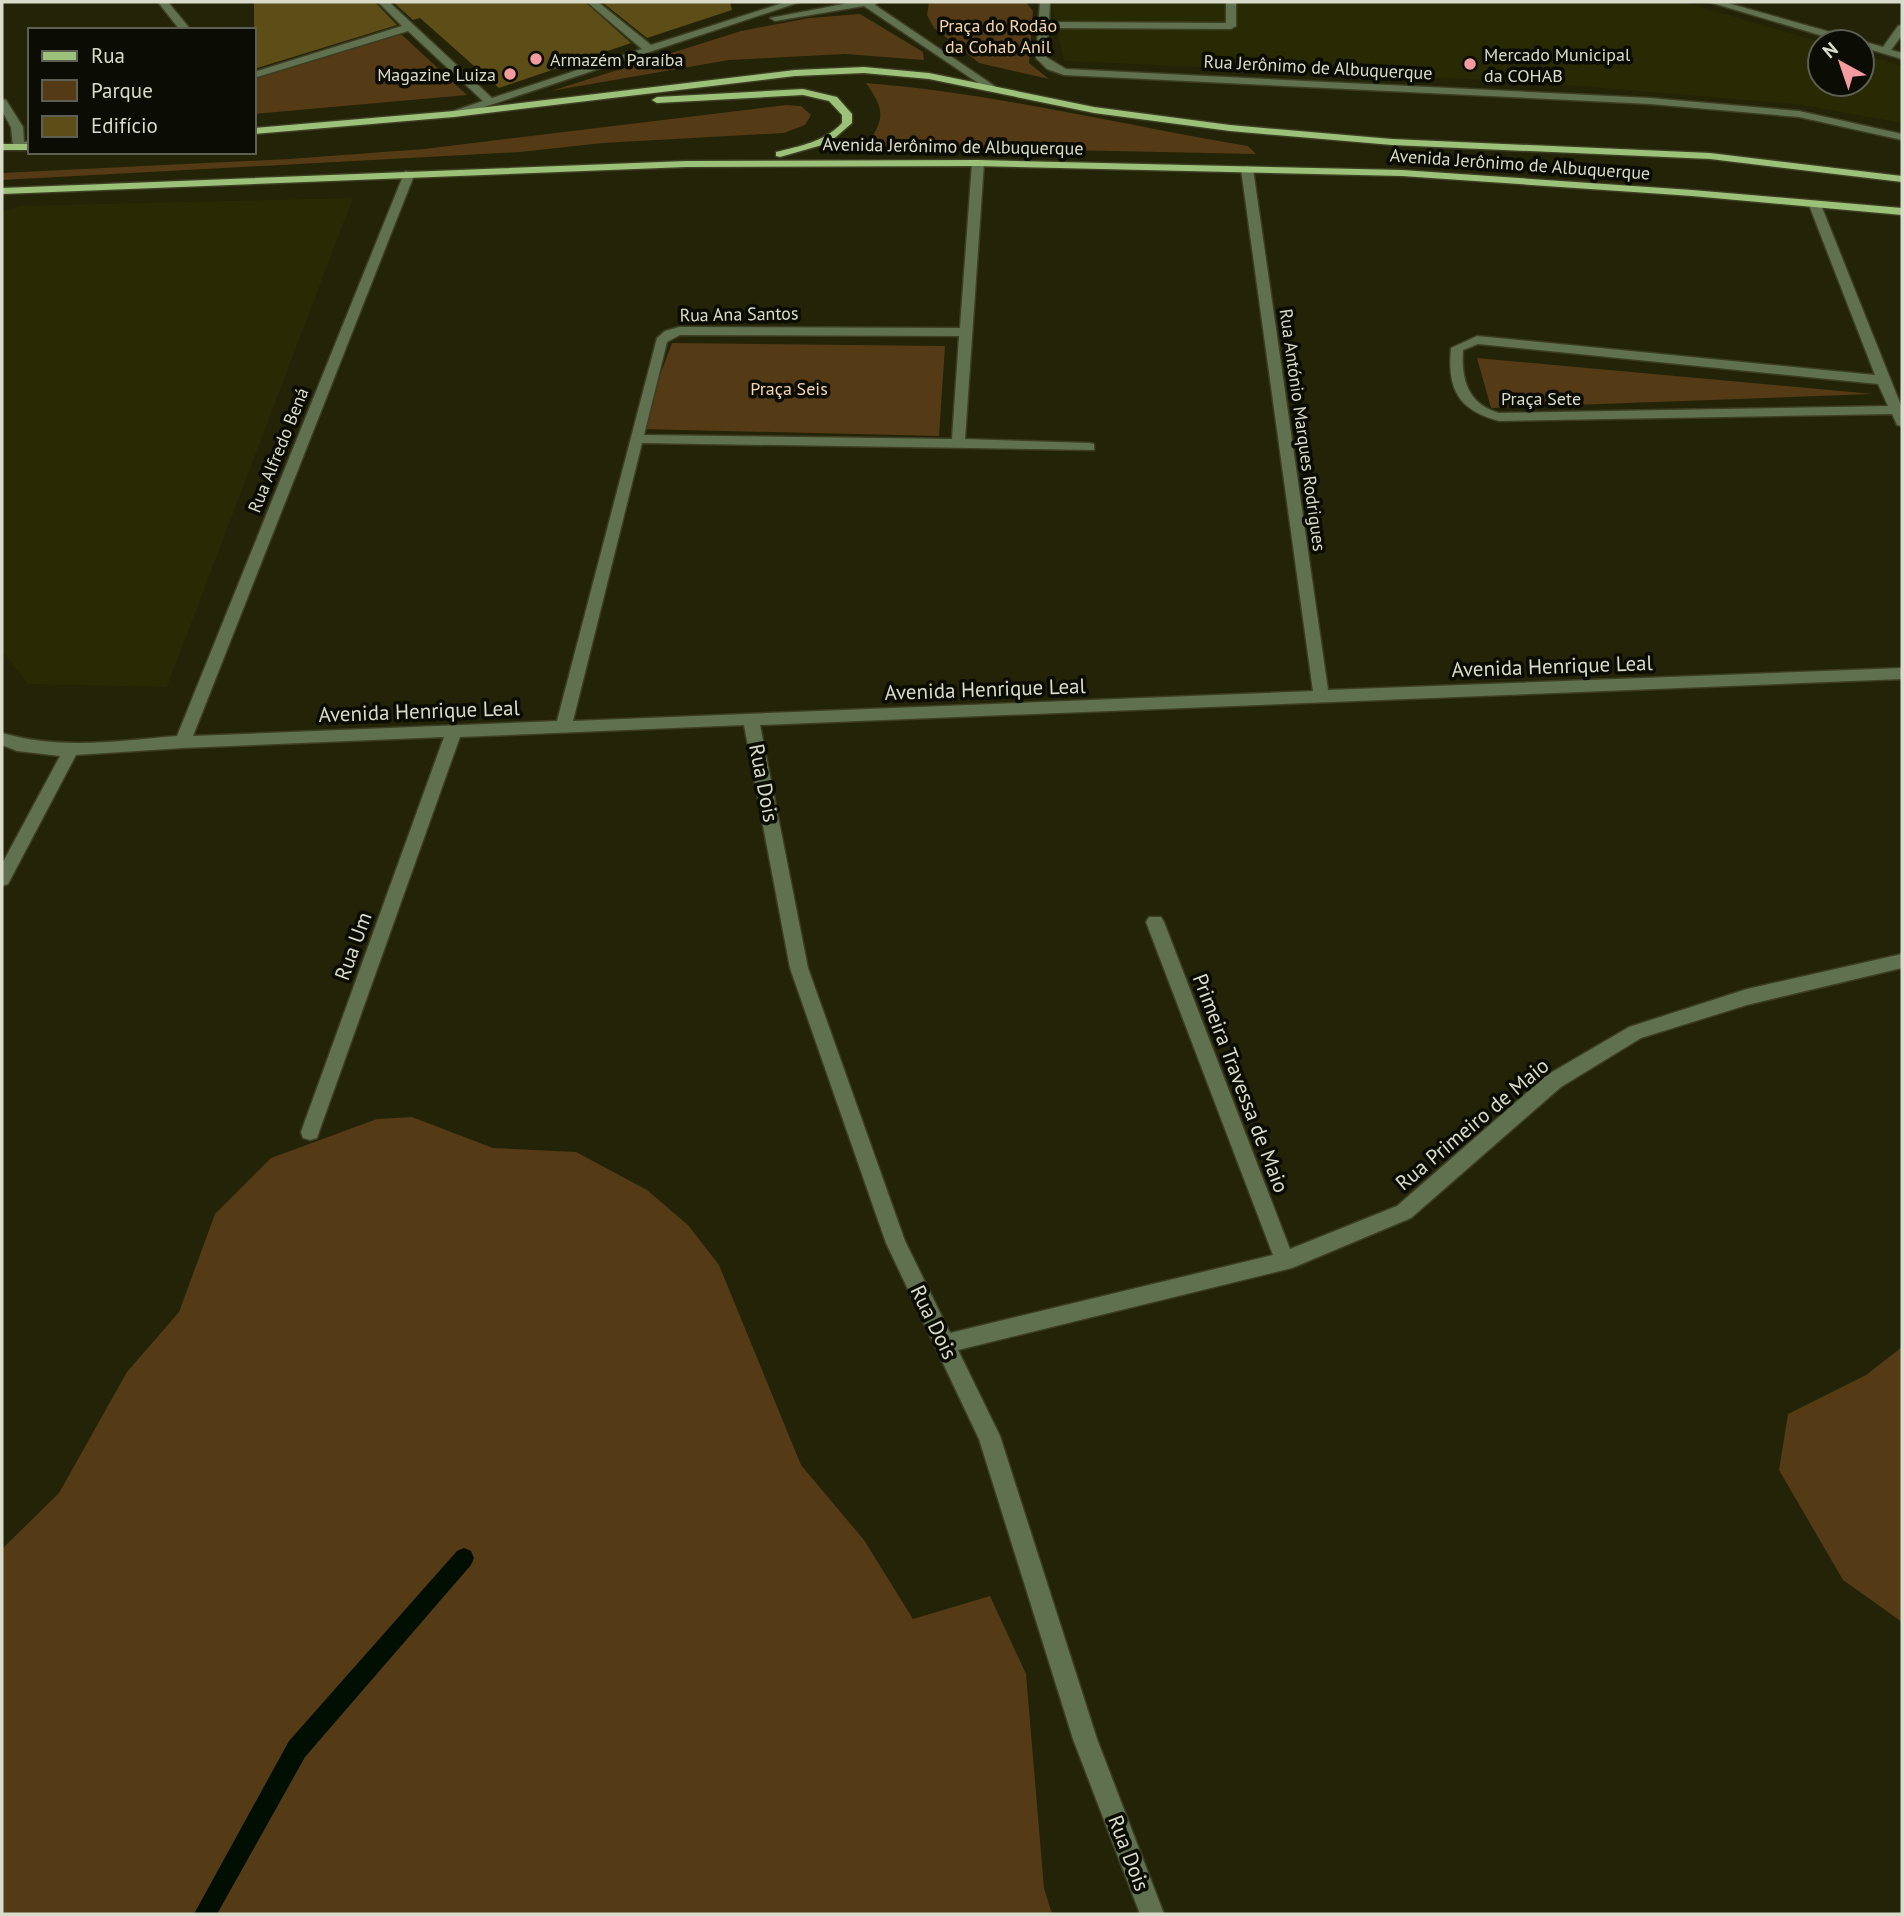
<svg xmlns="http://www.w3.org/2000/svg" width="1904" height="1916" viewBox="0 0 1904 1916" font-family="'PT Sans',sans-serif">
	<rect width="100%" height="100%" fill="#222307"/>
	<path fill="#282a04" d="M1051 2H1683L1820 42V84H1862V54L1902 66V123L1803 105 1533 82 1064 61Z
		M353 198 167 687 28 684 2 651V212L19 206Z"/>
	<path fill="#543a15" d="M929 2H1026L1033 11 1029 63 1049 79 979 63 934 28 927 15Z
		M860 14 923 52 924 60 845 54 729 60 551 91 741 31 809 18Z
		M401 34 467 95 254 114V79Z
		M866 83C995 93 1121 125 1248 146L1256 154 867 146C884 117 886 112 866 83Z
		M786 105 801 106 811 115 805 125 784 133 603 143 520 152 2 180V173L289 159 424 149Z
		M672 343 945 346 939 436 640 429Z
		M1477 358 1873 394 1491 408Z
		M412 1117 493 1148 576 1152 647 1190 688 1225 719 1265 801 1465 864 1540 913 1619 990 1596 1026 1674 1044 1888 1052 1914H2V1549L59 1493 127 1372 179 1312 215 1214 271 1158 377 1119Z
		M1902 1347V1622L1843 1580 1779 1470 1788 1414 1866 1375Z"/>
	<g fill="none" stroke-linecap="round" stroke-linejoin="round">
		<path fill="#000f01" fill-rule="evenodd" d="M464 1548 471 1551 474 1558 471 1565 305 1757 217 1914H194L289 1741 457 1551Z"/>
	</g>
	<path fill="#5d4d17" d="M254 2H375L397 25 254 69Z
		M393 2H585L631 43 499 88 420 18 413 20Z
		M602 2H730L732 10 647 38Z"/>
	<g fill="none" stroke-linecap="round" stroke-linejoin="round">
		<g stroke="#3c3d22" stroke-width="3">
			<path id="minor" d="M158 2H168L191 30H180Z
				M378 2H389L492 98 642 49 587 2H598L651 45 786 2H800L454 117 450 116V112L483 101 408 31 254 78V72L402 26Z
				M854 2H878L875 5 999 89 990 91 864 6 775 21 770 18Z
				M1040 2H1050L1049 22 1226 23V2H1236V26L1231 29 1048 28 1046 57 1066 69 1650 98 1799 111 1902 134V140L1799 117 1650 104 1064 75 1047 69 1036 58Z
				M1709 2H1724L1883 47 1898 26 1902 25V35L1891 50 1902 53V59L1862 47V42H1843Z
				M2 99 6 100 23 127 24 142 30 141V148L19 150 13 147 11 127 2 111Z
				M978 160 984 163 965 439 1089 443 1094 444V450L642 443 573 721 1313 691 1241 169 1247 166 1253 169 1328 690 1902 668V679L760 725 808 968 905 1241 950 1333 1273 1255 1146 922 1149 917H1161L1164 922 1290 1249 1397 1206 1547 1075 1629 1027 1747 989 1902 954V968L1747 1005 1641 1038 1561 1087 1411 1218 1292 1268 958 1350 1000 1436 1097 1739 1164 1914H1140L1073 1739 979 1439 886 1243 790 968 744 725 460 737 319 1132 317 1138 310 1140 303 1138 301 1132 444 737 183 748 76 755 8 884 2 886V864L60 756 17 751 2 745V733C62 750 115 741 177 736L405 171 415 173 193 736 557 721 657 338 665 331 679 327 960 328 972 163ZM680 335 959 336 952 439 644 435 667 342Z
				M1815 202 1821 205 1902 408V426L1897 425 1892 414 1499 421C1458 410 1447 389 1451 348L1477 336 1875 375 1809 205ZM1478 344 1878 384 1888 406 1499 413C1468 404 1461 380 1463 350Z"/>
		</g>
		<g stroke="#3c3d22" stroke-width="3">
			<path id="major" d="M864 67 929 73 1094 107 1230 125 1392 139 1710 153 1902 176V182L1710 159 1392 145 1230 131 1094 113 929 79 864 73 795 76 454 117 254 134V128L454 111 795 70Z
				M803 89 837 97 852 114V123L829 143 780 157 776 156V152C800 146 824 142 842 123V115L829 101 803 95 657 103 652 100 657 97Z
				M2 144H30V150H2Z
				M978 160 1402 170 1692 190 1902 208V215L1692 196 1402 176 978 166 686 167 2 194V188L686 161Z"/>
		</g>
		<use href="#minor" fill="#5f714e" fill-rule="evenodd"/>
		<use href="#major" fill="#9cc178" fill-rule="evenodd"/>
	</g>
	<g fill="#f49b9f" stroke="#0b0c03" stroke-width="2.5">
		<circle cx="536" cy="59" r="7"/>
		<circle cx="1470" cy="64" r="7"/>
		<circle cx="510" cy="74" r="7"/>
	</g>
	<g text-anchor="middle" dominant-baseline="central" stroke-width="7" stroke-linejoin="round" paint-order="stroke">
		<g font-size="18" fill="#f5d6af" stroke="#0b0c03">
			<text x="998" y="25">Praça do Rodão<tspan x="998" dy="21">da Cohab Anil</tspan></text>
			<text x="789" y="388">Praça Seis</text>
		</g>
		<g font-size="18" fill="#dadccb" stroke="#0b0c03" text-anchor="start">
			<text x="1484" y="54">Mercado Municipal<tspan x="1484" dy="21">da COHAB</tspan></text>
			<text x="550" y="59">Armazém Paraíba</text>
			<text x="496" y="74" text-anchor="end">Magazine Luiza</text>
		</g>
		<g font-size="18" fill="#dadccb" stroke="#0b0c03">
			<text transform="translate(1318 67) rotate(3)">Rua Jerônimo de Albuquerque</text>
			<text transform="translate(953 146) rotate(1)">Avenida Jerônimo de Albuquerque</text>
			<text transform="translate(1520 164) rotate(4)">Avenida Jerônimo de Albuquerque</text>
			<text transform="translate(739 314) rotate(-1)">Rua Ana Santos</text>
			<text x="1541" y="398">Praça Sete</text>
			<text transform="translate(1303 430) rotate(82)">Rua António Marques Rodrigues</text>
			<text transform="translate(278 450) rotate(-68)">Rua Alfredo Bená</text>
		</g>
		<g font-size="21" fill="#dadccb" stroke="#0b0c03">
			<text transform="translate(1552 666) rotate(-2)">Avenida Henrique Leal</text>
			<text transform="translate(985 689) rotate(-2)">Avenida Henrique Leal</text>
			<text transform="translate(419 711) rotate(-2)">Avenida Henrique Leal</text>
			<text transform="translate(764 783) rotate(79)">Rua Dois</text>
			<text transform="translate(353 946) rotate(-70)">Rua Um</text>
			<text transform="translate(1241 1083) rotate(69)">Primeira Travessa de Maio</text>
			<text transform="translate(1472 1124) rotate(-40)">Rua Primeiro de Maio</text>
			<text transform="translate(934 1322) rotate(64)">Rua Dois</text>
			<text transform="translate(1129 1853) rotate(69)">Rua Dois</text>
		</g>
	</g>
	<rect width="1904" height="1916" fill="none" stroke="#dadccb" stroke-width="7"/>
	<rect x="28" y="28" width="228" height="126" fill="#0b0c03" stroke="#5e5f53" stroke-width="2"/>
	<rect x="42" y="51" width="35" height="10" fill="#9cc178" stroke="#5e5f53" stroke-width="2"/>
	<text x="91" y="63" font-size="21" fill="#dadccb">Rua</text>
	<rect x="42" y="80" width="35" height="21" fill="#543a15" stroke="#5e5f53" stroke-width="2"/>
	<text x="91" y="98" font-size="21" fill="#dadccb">Parque</text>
	<rect x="42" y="116" width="35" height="21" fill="#5d4d17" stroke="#5e5f53" stroke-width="2"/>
	<text x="91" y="133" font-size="21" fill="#dadccb">Edifício</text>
	<g transform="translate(1841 63) rotate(320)"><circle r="33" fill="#0b0c03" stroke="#5e5f53" stroke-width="2"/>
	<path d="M0-5L12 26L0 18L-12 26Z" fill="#f49b9f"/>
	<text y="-10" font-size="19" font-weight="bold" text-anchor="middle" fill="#dadccb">N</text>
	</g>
</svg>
